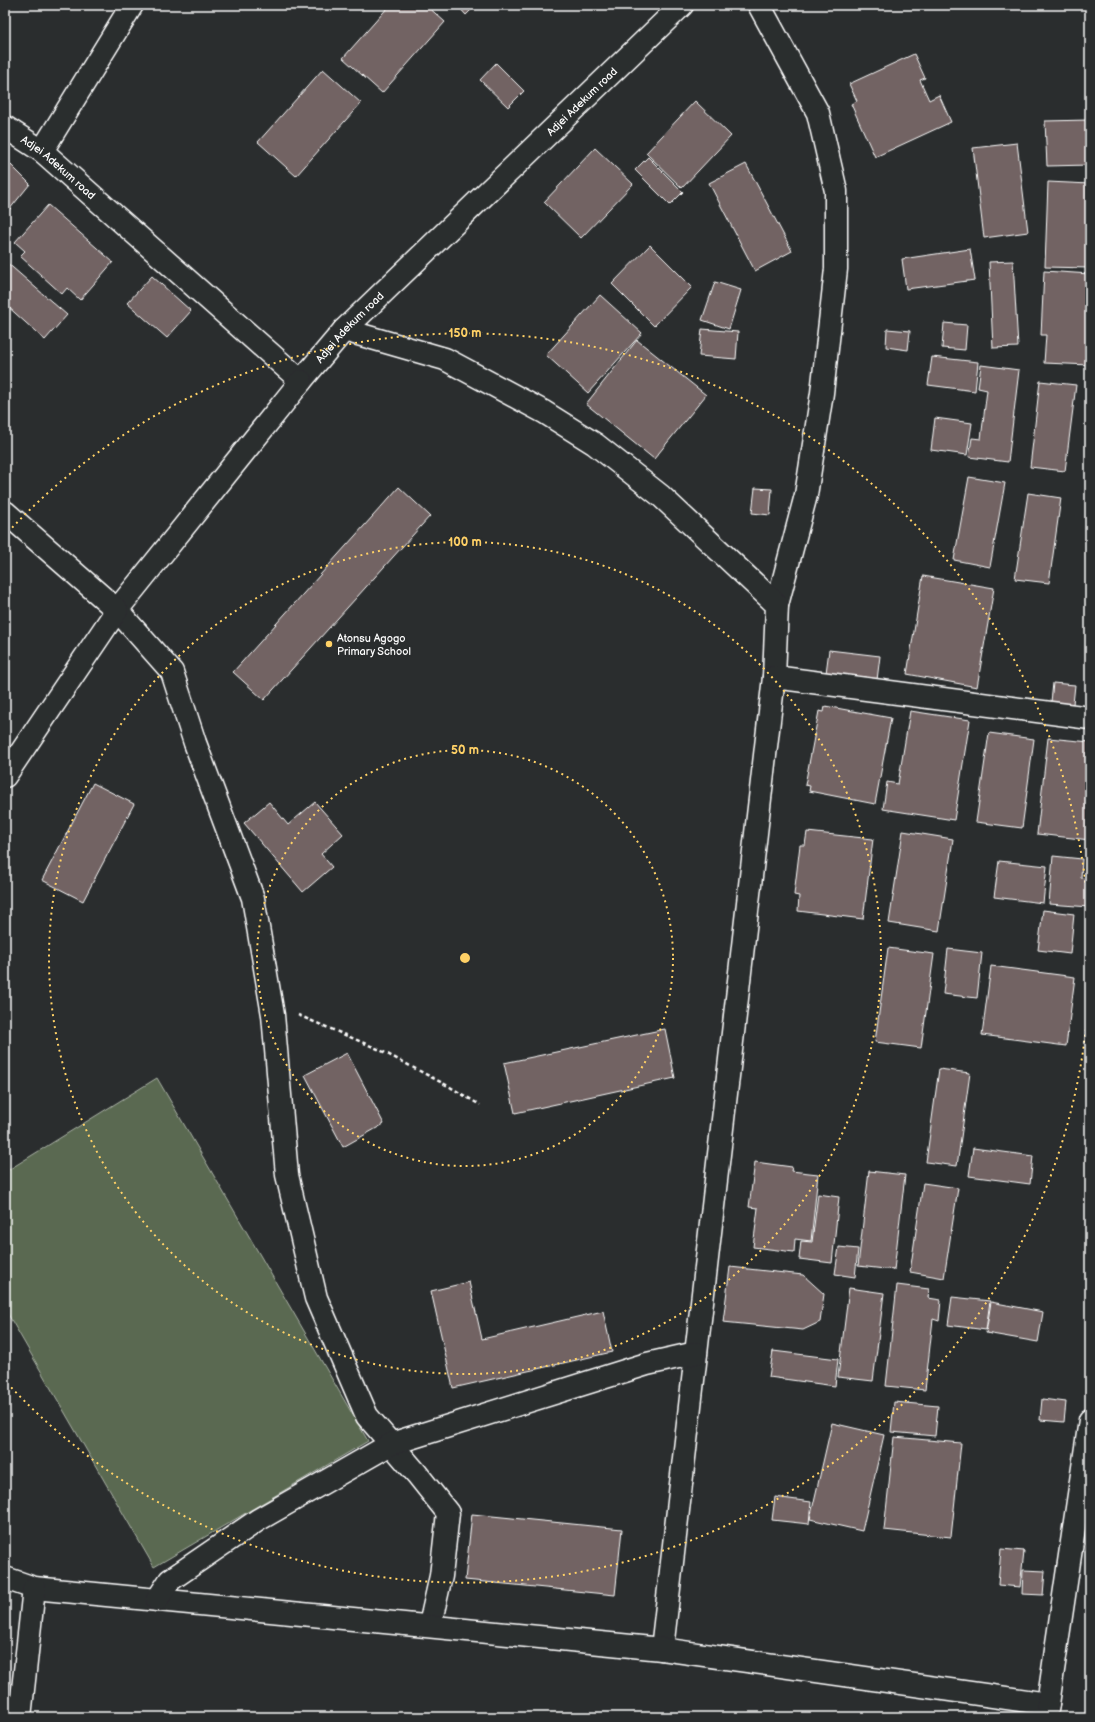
<svg xmlns="http://www.w3.org/2000/svg" width="1095" height="1722" viewBox="0 0 1095 1722" font-family="'Balsamiq Sans',sans-serif">
	<rect width="100%" height="100%" fill="#2a2d2e"/>
	<filter id="ink" filterUnits="userSpaceOnUse"><feTurbulence type="fractalNoise" baseFrequency=".025" numOctaves="2"/><feDisplacementMap in="SourceGraphic" scale="8" xChannelSelector="R" yChannelSelector="G"/><feConvolveMatrix kernelMatrix="1 2 1 2 8 2 1 2 1" color-interpolation-filters="sRGB"/></filter>
	<g filter="url(#ink)">
		<path fill="#5a6951" stroke="#acb4a8" d="M157 1078 368 1441 154 1567 5 1309V1172Z"/>
		<path fill="#726363" stroke="#fff" d="M390 5H426L445 22 382 93 343 58Z
			M457 5H476L466 15Z
			M914 54 925 78 920 80 929 100 939 95 951 122 875 157 851 104 857 101 849 84Z
			M496 63 524 91 508 107 480 80Z
			M323 69 361 103 296 176 258 142Z
			M695 101 731 136 682 188 646 153Z
			M1089 120 1090 165 1047 166 1045 121Z
			M1017 143 1028 232 984 238 973 148Z
			M595 148 633 184 581 238 544 202Z
			M648 157 683 192 670 205 635 170Z
			M5 159 30 184 5 215Z
			M746 164 792 251 755 271 709 183Z
			M1048 182 1090 184V268L1045 267Z
			M48 205 113 262 80 300 67 288 62 294 20 256 25 251 15 242Z
			M650 245 692 287 654 326 612 284Z
			M970 249 975 280 906 289 902 259Z
			M5 261 67 315 45 340 5 304Z
			M1013 261 1018 347 993 348 989 262Z
			M1044 271 1090 274V365L1044 363 1046 335H1041Z
			M152 276 191 311 167 338 127 303Z
			M715 282 741 290 729 329 702 320Z
			M600 295 642 333 588 393 546 355Z
			M944 323 967 325 965 350 942 348Z
			M702 329 738 332 736 359 699 356Z
			M887 329 910 331 908 350 886 347Z
			M637 340 706 395 654 459 586 404Z
			M932 357 978 362 975 391 928 385Z
			M981 365 1019 370 1008 462 969 457 972 438 981 439 987 390 978 388Z
			M1040 381 1076 385 1065 471 1030 467Z
			M935 418 972 423 967 455 931 450Z
			M969 477 1005 483 990 567 954 560Z
			M399 487 430 516 264 700 233 672Z
			M755 488 772 489 770 515 752 513Z
			M1028 493 1061 498 1049 583 1015 579Z
			M923 576 994 588 977 687 907 674Z
			M829 650 880 656 877 680 826 673Z
			M1053 683 1075 685 1073 704 1051 702Z
			M825 706 891 718 875 804 809 791 810 786 805 785 819 711 824 712Z
			M910 711 970 720 954 820 883 809 887 782 898 784Z
			M989 733 1034 739 1022 828 976 822Z
			M1048 738 1090 742V840L1037 834Z
			M93 783 134 804 83 901 42 880Z
			M269 802 288 825 315 802 343 834 321 854 332 867 303 892 244 823Z
			M903 831 953 839 939 931 889 923Z
			M807 832 873 839 863 919 798 911 799 896 794 895 800 845H805Z
			M1053 856 1082 859 1081 878 1090 879V907L1049 904Z
			M999 861 1047 866 1043 903 994 897Z
			M1043 910 1074 914 1070 954 1038 950Z
			M888 948 934 954 921 1048 875 1042Z
			M948 949 982 953 977 998 943 994Z
			M991 966 1075 977 1066 1046 982 1035Z
			M665 1029 675 1078 515 1113 504 1063Z
			M347 1053 384 1124 343 1147 305 1075Z
			M939 1069 970 1073 957 1166 926 1162Z
			M973 1148 1033 1156 1030 1184 969 1176Z
			M755 1162 792 1167 791 1171 818 1174 811 1241 795 1239 794 1252 753 1247 758 1208 749 1207Z
			M869 1171 905 1175 894 1270 858 1266Z
			M923 1183 958 1188 944 1278 910 1272Z
			M818 1194 839 1197 832 1263 799 1259 801 1241 812 1242Z
			M839 1247 858 1249 855 1277 835 1274Z
			M730 1267 803 1275 824 1294 820 1322 803 1330 723 1322Z
			M469 1282 482 1339 603 1311 612 1352 453 1388 431 1291Z
			M897 1285 929 1289 928 1298 941 1300 939 1321 933 1319 925 1390 886 1386Z
			M849 1288 884 1293 873 1381 838 1377Z
			M952 1297 990 1301 986 1330 948 1325Z
			M991 1302 1043 1312 1038 1342 986 1333Z
			M773 1351 838 1359 835 1386 769 1377Z
			M1042 1399 1066 1402 1064 1422 1040 1420Z
			M894 1402 938 1406 935 1436 891 1432Z
			M832 1423 884 1435 862 1531 810 1519Z
			M894 1437 961 1443 951 1537 884 1530Z
			M775 1497 811 1502 809 1524 772 1520Z
			M472 1514 622 1529 615 1595 465 1580Z
			M1001 1549 1024 1551 1020 1587 998 1585Z
			M1023 1570 1045 1571 1043 1595 1022 1594Z"/>
		<g fill="none" stroke-linecap="round" stroke-linejoin="round">
			<g stroke="#fff" stroke-width="25">
				<g id="minor">
					<path d="M759 5 818 113 836 191V269L822 393 806 495 777 605"/>
					<path id="s1" d="M5 127 42 151 301 381 344 330 682 5"/>
					<path d="M42 151 132 5"/>
					<path d="M344 330 445 359 544 412 595 444 661 496 777 605 774 677 662 1649"/>
					<path d="M301 381 117 610 172 672 195 743 253 898 273 1015 287 1175 316 1298 367 1416 417 1474 448 1513 441 1576 430 1625"/>
					<path d="M5 512 117 610 5 776"/>
					<path d="M774 677 1090 718"/>
					<path d="M5 1578 34 1588 662 1649 1048 1704 1046 1717"/>
					<path d="M157 1600 170 1580 258 1520 391 1444 647 1364 696 1353"/>
					<path d="M1048 1704 1090 1420"/>
					<path d="M20 1717 34 1588"/>
				</g>
			</g>
			<path stroke="#fff" stroke-width="2.5" stroke-dasharray="4 3" stroke-linecap="butt" d="M298 1015 378 1049 450 1087 480 1105"/>
			<use href="#minor" stroke="#2a2d2e" stroke-width="22"/>
		</g>
	</g>
	<g fill="none" stroke="#ffd166" stroke-width="2" stroke-dasharray="2 4">
		<circle cx="465" cy="958" r="208"/>
		<circle cx="465" cy="958" r="416"/>
		<path d="M1090 963A625 625 0 0 1 8 1384M8 532A625 625 0 0 1 1090 953"/>
	</g>
	<circle fill="#ffd166" stroke="#2a2d2e" stroke-width="1.5" cx="329" cy="644" r="4"/>
	<g text-anchor="middle" dominant-baseline="central" stroke-width="4" stroke-linejoin="round" paint-order="stroke">
		<g font-size="11" fill="#fff" stroke="#2a2d2e">
			<text stroke="none"><textPath href="#s1" startOffset="787">Adjei Adekum road</textPath></text>
			<text stroke="none"><textPath href="#s1" startOffset="67">Adjei Adekum road</textPath></text>
			<text stroke="none"><textPath href="#s1" startOffset="463">Adjei Adekum road</textPath></text>
		</g>
		<g font-size="11" fill="#fff" stroke="#2a2d2e" text-anchor="start">
			<text x="337" y="638">Atonsu Agogo<tspan x="337" dy="13">Primary School</tspan></text>
		</g>
	</g>
	<circle cx="465" cy="958" r="6" fill="#ffd166" stroke="#2a2d2e" stroke-width="2"/>
	<g font-size="12" text-anchor="middle" font-weight="bold" fill="#ffd166" stroke="#2a2d2e" stroke-width="4" stroke-linejoin="round" paint-order="stroke">
		<text x="465" y="337">150 m</text>
		<text x="465" y="546">100 m</text>
		<text x="465" y="754">50 m</text>
	</g>
	<rect width="1095" height="1722" fill="none" stroke="#2a2d2e" stroke-width="20"/>
	<rect x="10" y="10" width="1075" height="1702" fill="none" stroke="#fff" stroke-width="1.5" filter="url(#ink)"/>
</svg>
